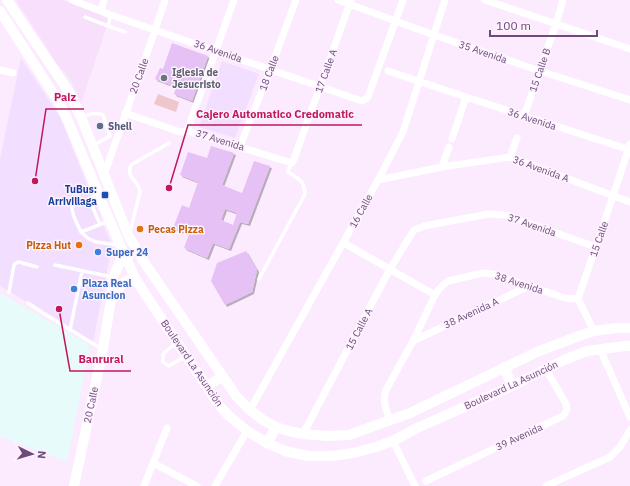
<svg xmlns="http://www.w3.org/2000/svg" width="630" height="486" viewBox="0 0 630 486" font-family="'IBM Plex Sans',sans-serif">
	<defs>
		<filter id="shadow"><feDropShadow dx="2" dy="2" stdDeviation="0" flood-color="#0004"/></filter>
	</defs>
	<rect width="100%" height="100%" fill="#fcebfe"/>
	<path fill="#f8dffb" d="M16 0H62L95 12 109 20 81 103 71 81 56 62Z"/>
	<path fill="#f2defe" d="M21 58 60 117 112 246 93 342 0 286V159Z
		M222 61 259 74 235 138 199 127Z"/>
	<path fill="#e7fbfa" d="M0 293 90 345 67 462 0 436Z"/>
	<path fill="#edc7ca" d="M158 94 179 102 176 112 154 104Z"/>
	<path fill="#e6c1f5" fill-rule="evenodd" filter="url(#shadow)" d="M172 43 208 56 192 101 174 94 176 87 155 79 160 68 163 69Z
		M211 146 234 153 222 185 242 193 254 161 270 166 248 224 240 222 229 249 213 243 207 258 184 248 189 234 173 228 182 205 189 208 198 182 180 175 188 152 207 158ZM225 209 237 213 233 225 221 220Z
		M246 251 257 270 252 292 225 305 211 281 217 263Z"/>
	<g fill="none" stroke-linecap="round" stroke-linejoin="round">
		<path stroke="#fff" stroke-width="3.5" d="M85 17 108 26 111 15
			M108 26 125 32
			M82 117C90 114 95 112 103 115L110 136 101 141 93 146
			M97 195 72 206C71 214 78 225 81 232L109 221
			M89 199 100 224
			M81 232 89 239 96 242 119 245
			M130 232 140 192C139 180 125 178 131 165L169 143
			M55 265 112 277
			M259 279 305 194C305 181 298 178 288 172L289 168 292 163
			M9 292 14 265 16 263 19 262 37 267
			M28 303 43 313 102 349
			M70 330 82 271
			M176 343 164 353 163 355V362L169 366 184 357"/>
		<path stroke="#fff" stroke-width="7" d="M72 0 111 15 362 101 368 97 403 0
			M338 0 434 35 540 71 630 100
			M485 0 630 49
			M101 11 104 0
			M0 70 13 73
			M388 71 466 97 630 150
			M125 113 180 132 187 131 292 163 294 159 351 0
			M524 116 556 24 563 0
			M187 131 234 0
			M452 139 466 97
			M240 146 270 70 296 0
			M510 157 517 138
			M442 167 449 147
			M104 175C124 117 146 59 165 0
			M378 180 442 167 510 157 630 202
			M344 243 435 295
			M594 331 578 299 613 196 630 144
			M413 341 529 286
			M600 349 630 417
			M250 410 378 180 403 132 445 0
			M390 420C386 409 382 401 386 390L413 341 435 295 439 289 448 281 483 273 493 274 565 298 578 299
			M303 434 390 269 414 230 424 226 489 214 505 215 596 247
			M393 441 415 486
			M153 463 197 486
			M426 481 563 416C567 412 567 409 566 404L546 369
			M144 486 167 428
			M215 486 247 431
			M546 486 610 457 620 447 630 430"/>
		<path stroke="#fff" stroke-width="10" d="M7 0 69 92 81 117 129 237 146 265 237 397 250 410 263 420 276 427 289 431 303 434 327 436 349 435 410 413 537 352 579 336 594 331 617 328H630
			M0 11 60 104 68 121 120 245 136 280 186 356 207 387 219 405 228 415 247 431 267 443 285 451 308 456H332L353 453 376 447 393 441 417 428 512 386 564 360 587 351 625 346H630
			M113 298C120 287 122 278 136 280
			M504 367 512 386
			M207 387 222 376
			M267 443 276 427
			M74 486 103 349 111 299 113 277 121 260 125 257 129 256"/>
	</g>
	<circle fill="#6b7280" stroke="#fef2ff" stroke-width="1.5" cx="164" cy="78" r="4"/>
	<circle fill="#5c6f8a" stroke="#fef2ff" stroke-width="1.5" cx="100" cy="126" r="4"/>
	<rect fill="#1a4fb4" stroke="#fef2ff" stroke-width="1.5" x="101" y="191" width="8" height="8" rx="2"/>
	<g fill="#e8710a" stroke="#fef2ff" stroke-width="1.5">
		<circle cx="140" cy="229" r="4"/>
		<circle cx="79" cy="245" r="4"/>
	</g>
	<g fill="#3f7fe0" stroke="#fef2ff" stroke-width="1.5">
		<circle cx="98" cy="252" r="4"/>
		<circle cx="74" cy="289" r="4"/>
	</g>
	<g text-anchor="middle" dominant-baseline="central" stroke-width="3" stroke-linejoin="round" paint-order="stroke">
		<g font-size="10" fill="#6c4b7b" stroke="#fef2ff">
			<text transform="translate(218 51) rotate(19)">36 Avenida</text>
			<text transform="translate(483 52) rotate(19)">35 Avenida</text>
			<text transform="translate(540 70) rotate(-71)">15 Calle B</text>
			<text transform="translate(326 71) rotate(-70)">17 Calle A</text>
			<text transform="translate(269 73) rotate(-69)">18 Calle</text>
			<text transform="translate(139 76) rotate(-70)">20 Calle</text>
			<text transform="translate(532 119) rotate(18)">36 Avenida</text>
			<text transform="translate(220 140) rotate(17)">37 Avenida</text>
			<text transform="translate(541 169) rotate(20)">36 Avenida A</text>
			<text transform="translate(361 211) rotate(-61)">16 Calle</text>
			<text transform="translate(532 225) rotate(19)">37 Avenida</text>
			<text transform="translate(599 239) rotate(-71)">15 Calle</text>
			<text transform="translate(519 283) rotate(18)">38 Avenida</text>
			<text transform="translate(471 313) rotate(-25)">38 Avenida A</text>
			<text transform="translate(359 329) rotate(-62)">15 Calle A</text>
			<text transform="translate(192 363) rotate(56)">Boulevard La Asunción</text>
			<text transform="translate(511 385) rotate(-25)">Boulevard La Asunción</text>
			<text transform="translate(91 405) rotate(-78)">20 Calle</text>
			<text transform="translate(519 437) rotate(-25)">39 Avenida</text>
		</g>
		<g font-size="10" font-weight="bold" fill="#5b616d" stroke="#fef2ff" text-anchor="start">
			<text x="172" y="72">Iglesia de<tspan x="172" dy="12">Jesucristo</tspan></text>
		</g>
		<g font-size="10" font-weight="bold" fill="#4e5e75" stroke="#fef2ff" text-anchor="start">
			<text x="108" y="126">Shell</text>
		</g>
		<g font-size="10" font-weight="bold" fill="#164399" stroke="#fef2ff" text-anchor="end">
			<text x="97" y="189">TuBus:<tspan x="97" dy="12">Arrivillaga</tspan></text>
		</g>
		<g font-size="10" font-weight="bold" fill="#c56008" stroke="#fef2ff" text-anchor="start">
			<text x="148" y="229">Pecas Pizza</text>
			<text x="71" y="245" text-anchor="end">Pizza Hut</text>
		</g>
		<g font-size="10" font-weight="bold" fill="#366cbe" stroke="#fef2ff" text-anchor="start">
			<text x="106" y="252">Super 24</text>
			<text x="82" y="283">Plaza Real<tspan x="82" dy="12">Asuncion</tspan></text>
		</g>
	</g>
	<path fill="none" stroke="#c2185b" stroke-width="1.5" d="M35 181L46 109H84M169 188L188 125H362M59 309L70 371H131"/>
	<g fill="#c2185b" stroke="#fef2ff" stroke-width="1.5">
		<circle cx="35" cy="181" r="4"/>
		<circle cx="169" cy="188" r="4"/>
		<circle cx="59" cy="309" r="4"/>
	</g>
	<g font-size="11" text-anchor="middle" font-weight="bold" fill="#c2185b" stroke="#fef2ff" stroke-width="3" stroke-linejoin="round" paint-order="stroke">
		<text x="65" y="101">Paiz</text>
		<text x="275" y="118">Cajero Automatico Credomatic</text>
		<text x="101" y="363">Banrural</text>
	</g>
	<g transform="translate(32 454) rotate(95)" stroke="#fef2ff" stroke-width="3" paint-order="stroke">
	<path d="M0-3L7 15L0 10L-7 15Z" fill="#6c4b7b"/>
	<text y="-6" font-size="11" font-weight="bold" text-anchor="middle" fill="#6c4b7b">N</text>
	</g>
	<path d="M490 30v6h107v-6" fill="none" stroke="#6c4b7b" stroke-width="2"/>
	<text x="496" y="30" font-size="12" fill="#6c4b7b" stroke="#fef2ff" stroke-width="3" paint-order="stroke">100 m</text>
</svg>
